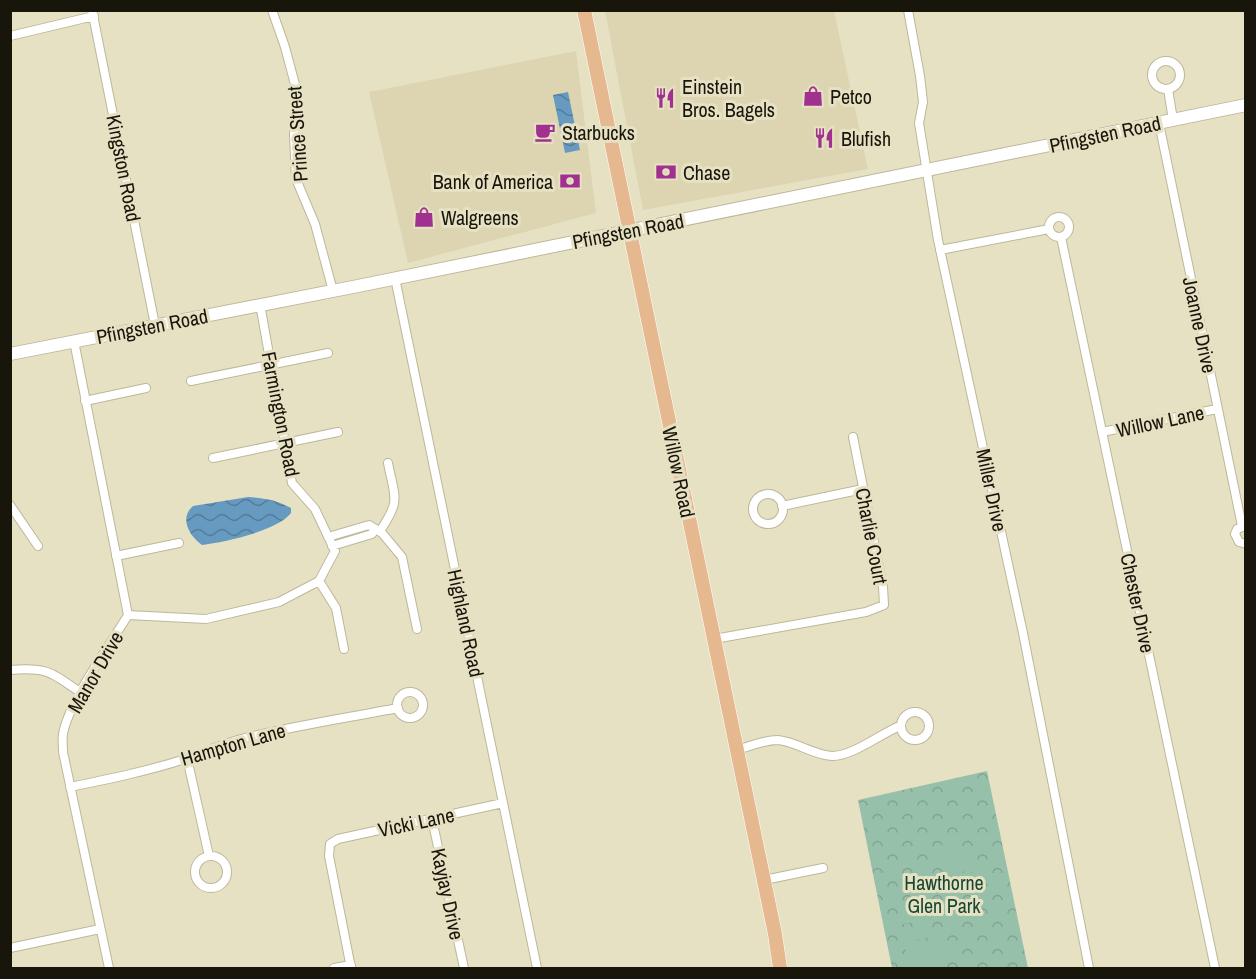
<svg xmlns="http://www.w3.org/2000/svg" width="1256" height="979" viewBox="0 0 1256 979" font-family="'Archivo Narrow',sans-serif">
	<defs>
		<pattern id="forest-crowns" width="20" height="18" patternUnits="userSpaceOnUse" patternTransform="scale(1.5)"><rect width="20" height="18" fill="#97c0aa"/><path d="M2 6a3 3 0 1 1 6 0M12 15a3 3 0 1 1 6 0" fill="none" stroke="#81a491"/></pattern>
		<pattern id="water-waves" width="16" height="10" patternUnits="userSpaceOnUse" patternTransform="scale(1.5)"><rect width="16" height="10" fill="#679ac0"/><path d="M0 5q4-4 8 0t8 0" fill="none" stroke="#547c9a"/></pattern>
	</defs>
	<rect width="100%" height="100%" fill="#e7e1c4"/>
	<path fill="#ddd5b1" d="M605 11H834L868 169 643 210Z
		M576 51 596 213 408 263 369 92Z"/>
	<path fill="url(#forest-crowns)" d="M987 771 1028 968H892L858 800Z"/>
	<path fill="#97c0aa" d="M955 840 961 845 965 856 974 861 975 869 972 872C963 873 961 870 954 868 948 866 949 869 944 866 929 858 940 840 955 840Z
		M928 906 930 919 903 924 900 911Z
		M931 923 934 936 906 942 904 929Z
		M943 939 948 963 924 968H910L905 947Z"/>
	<path fill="url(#water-waves)" d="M568 92 580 150 565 153 553 95Z
		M248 497C264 498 277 500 291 508V513C277 531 225 542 202 545 189 536 179 518 193 506Z"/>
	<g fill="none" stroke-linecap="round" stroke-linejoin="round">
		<g stroke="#bdb79b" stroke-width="10">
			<path id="street" d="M92 10 155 325
				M272 10 285 47 297 92 294 135 296 179 315 224 333 291
				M908 10 920 76 923 102 919 123 938 240 1023 633 1089 968
				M10 36 94 16
				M1152 75a14 14 0 1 1 28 0a14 14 0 1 1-28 0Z
				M1168 89 1173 120
				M1159 123 1242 526
				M1049 227a10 10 0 1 1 20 0a10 10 0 1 1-20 0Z
				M1061 237 1215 968
				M940 250 1049 229
				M395 278 537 968
				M260 304 292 483 315 509 335 551 319 581
				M74 341 128 615C110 645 69 701 63 734 62 740 63 746 63 752L109 968
				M191 381 328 353
				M85 401 146 388
				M1102 432 1217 409
				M213 458 338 432
				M753 509a15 15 0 1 1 30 0a15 15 0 1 1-30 0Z
				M10 505 38 546
				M782 506 863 489
				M1245 526 1237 529 1235 534 1239 542 1246 544
				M380 531C401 500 395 499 388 463
				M328 537 369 525 382 533 402 557 417 629
				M332 546 372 534 375 529
				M116 556 179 543
				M319 581 336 608 344 649
				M128 615 206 619 279 602 319 581
				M714 639 866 612 884 605 883 587 853 437
				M10 670C48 667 51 672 81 693
				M397 705a13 13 0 1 1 26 0a13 13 0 1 1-26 0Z
				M901 726a14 14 0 1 1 28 0a14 14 0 1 1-28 0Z
				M737 750C750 746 764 740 778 740 797 742 813 755 832 756 853 756 880 734 900 726
				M187 758 209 856
				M70 787C109 779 148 771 185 759 204 752 222 744 241 739 293 726 346 718 398 708
				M432 819 464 968
				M195 872a16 16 0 1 1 32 0a16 16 0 1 1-32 0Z
				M764 880 823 868
				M10 948 100 929
				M334 968 351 965
				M351 968 329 856 330 844 338 839 503 803"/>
		</g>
		<g stroke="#bdb79b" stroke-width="14">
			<path id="secondary" d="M10 354 358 286 1246 105"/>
		</g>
		<g stroke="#fff" stroke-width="15">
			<path id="primary" d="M584 10 775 934 780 968"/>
		</g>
		<use href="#street" stroke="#fff" stroke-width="8"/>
		<use href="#secondary" stroke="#fff" stroke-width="12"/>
		<use href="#primary" stroke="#e6b890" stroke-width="14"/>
	</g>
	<defs>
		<g id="shop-bare" transform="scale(1.62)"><path d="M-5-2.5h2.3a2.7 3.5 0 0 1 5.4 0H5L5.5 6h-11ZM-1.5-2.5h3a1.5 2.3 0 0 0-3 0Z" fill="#a1318f" stroke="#e7e1c4" stroke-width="2.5" paint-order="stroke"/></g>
		<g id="restaurant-bare" transform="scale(1.62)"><path d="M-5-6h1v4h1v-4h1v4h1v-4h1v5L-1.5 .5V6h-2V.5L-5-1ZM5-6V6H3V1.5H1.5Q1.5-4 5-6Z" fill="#a1318f" stroke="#e7e1c4" stroke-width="2.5" paint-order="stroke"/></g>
		<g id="cafe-bare" transform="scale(1.62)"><path d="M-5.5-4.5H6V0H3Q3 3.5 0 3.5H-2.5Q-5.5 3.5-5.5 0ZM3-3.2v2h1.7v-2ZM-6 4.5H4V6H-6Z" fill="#a1318f" stroke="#e7e1c4" stroke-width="2.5" paint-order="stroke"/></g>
		<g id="bank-bare" transform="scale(1.62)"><path d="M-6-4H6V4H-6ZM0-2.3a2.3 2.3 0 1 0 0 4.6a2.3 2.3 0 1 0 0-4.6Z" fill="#a1318f" stroke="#e7e1c4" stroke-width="2.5" paint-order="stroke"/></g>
	</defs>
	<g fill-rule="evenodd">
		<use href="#shop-bare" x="813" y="96"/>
		<use href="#restaurant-bare" x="665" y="98"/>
		<use href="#cafe-bare" x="545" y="132"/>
		<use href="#restaurant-bare" x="824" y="138"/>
		<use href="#bank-bare" x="666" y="172"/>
		<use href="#bank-bare" x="570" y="181"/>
		<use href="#shop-bare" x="424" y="217"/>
	</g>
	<g text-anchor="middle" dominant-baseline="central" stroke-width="6" stroke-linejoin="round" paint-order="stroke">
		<g font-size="20" fill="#18150b" stroke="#e7e1c4" text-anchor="start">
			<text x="682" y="86">Einstein<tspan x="682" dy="23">Bros. Bagels</tspan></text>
			<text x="830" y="96">Petco</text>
			<text x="562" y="132">Starbucks</text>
			<text x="841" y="138">Blufish</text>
			<text x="683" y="172">Chase</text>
			<text x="553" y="181" text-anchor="end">Bank of America</text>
			<text x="441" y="217">Walgreens</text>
		</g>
		<g font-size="20" fill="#18150b" stroke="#e7e1c4">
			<text transform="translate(297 134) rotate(-94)">Prince Street</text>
			<text transform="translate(1105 134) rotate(-12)">Pfingsten Road</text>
			<text transform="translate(124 168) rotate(79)">Kingston Road</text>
			<text transform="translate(628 231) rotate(-11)">Pfingsten Road</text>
			<text transform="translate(1200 325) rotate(78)">Joanne Drive</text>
			<text transform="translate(152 326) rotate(-11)">Pfingsten Road</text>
			<text transform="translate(281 414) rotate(79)">Farmington Road</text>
			<text transform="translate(1160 421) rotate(-12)">Willow Lane</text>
			<text transform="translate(679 472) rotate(78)">Willow Road</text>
			<text transform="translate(992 490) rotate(78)">Miller Drive</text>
			<text transform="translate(872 536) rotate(79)">Charlie Court</text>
			<text transform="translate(1138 603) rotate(78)">Chester Drive</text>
			<text transform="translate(466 623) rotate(78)">Highland Road</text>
			<text transform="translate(95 672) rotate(-60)">Manor Drive</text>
			<text transform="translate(233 744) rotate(-16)">Hampton Lane</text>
			<text transform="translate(416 822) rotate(-12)">Vicki Lane</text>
			<text transform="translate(448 894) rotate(78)">Kayjay Drive</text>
		</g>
		<g font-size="20" fill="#154732" stroke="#e7e1c4">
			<text x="944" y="882">Hawthorne<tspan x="944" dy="23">Glen Park</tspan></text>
		</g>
	</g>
	<rect width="1256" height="979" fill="none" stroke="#18150b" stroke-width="24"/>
</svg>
